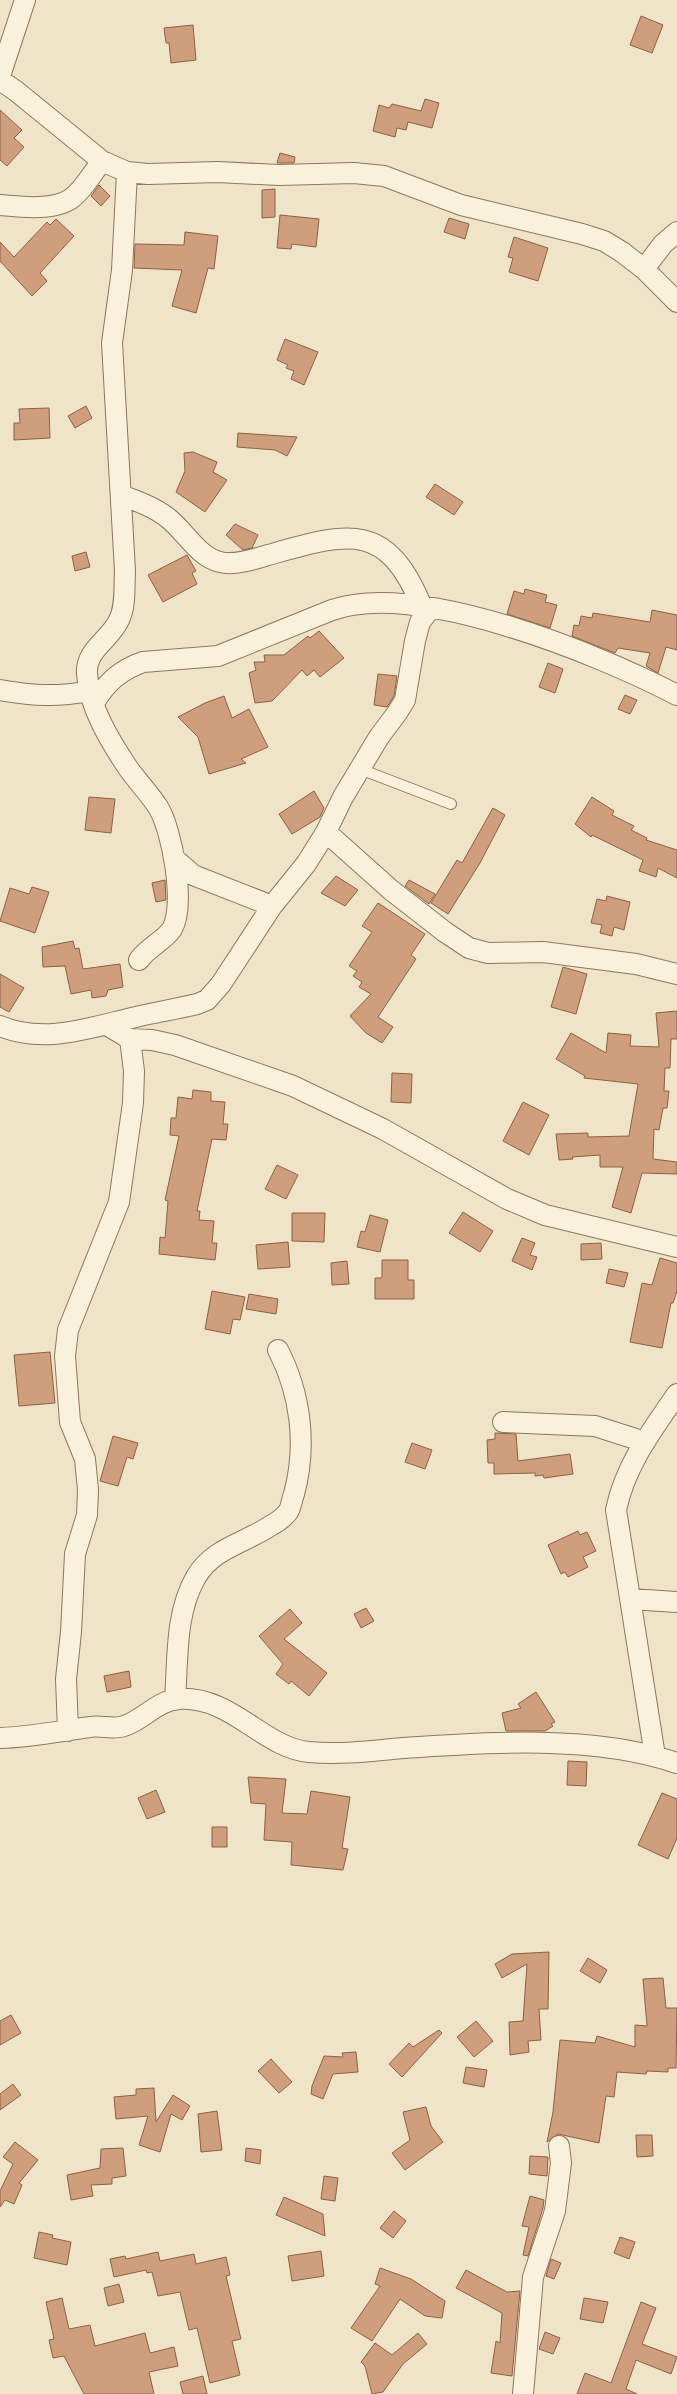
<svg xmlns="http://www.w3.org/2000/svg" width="677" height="2394" viewBox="0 0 677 2394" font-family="Lora,serif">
	<rect width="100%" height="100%" fill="#f0e4c8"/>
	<path fill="#cf9f7d" stroke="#8d5f41" d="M641 16 663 25 652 53 630 45Z
		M193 25 196 60 171 63 169 43H166L164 28Z
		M425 99 439 103 432 128 408 122 406 130 397 128 395 137 373 131 379 105 389 108 392 104 421 111Z
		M0 110 22 130 14 138 24 147 7 166 0 160Z
		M280 153 295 157 294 163H277Z
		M99 185 110 196 101 206 91 196Z
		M275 189V217L262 218V190Z
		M280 215 319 219 316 247 292 244 291 249 277 248Z
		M449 218 469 224 465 239 444 232Z
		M56 219 74 236 40 273 47 281 32 296 0 261V242L14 257 47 222 50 225Z
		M185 232 218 236 214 269 208 268 196 313 172 306 182 270 134 268 135 244 184 245Z
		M514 237 548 248 538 281 509 272 513 258 508 257Z
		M285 339 318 352 304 385 291 379 294 371 286 368 288 365 277 360Z
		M86 406 92 418 75 428 68 416Z
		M49 408 50 438 14 440V423H20L19 409Z
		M238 433 297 437 287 456 275 450 237 447Z
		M193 452 217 462 213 472 227 480 205 512 176 492 185 471 184 453Z
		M435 484 463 502 454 515 426 497Z
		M235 524 258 535 252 548 243 550 226 535Z
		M86 552 90 567 75 571 72 556Z
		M187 555 196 571 192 573 197 584 163 602 148 575Z
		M525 589 547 595 545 602 557 605 550 628 507 614 514 591 524 594Z
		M652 610 677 615V650L666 647 658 673 646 666 650 653 618 648 615 653 572 636 574 625 579 626 581 616 592 618 593 613 650 622Z
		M319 631 344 658 320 677 314 670 307 676 302 670 272 701 255 703 249 673 256 670 254 662H265L264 655H284L308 636 310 638Z
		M548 663 563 669 555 693 539 687Z
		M378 674 397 676 394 696 387 707 374 705Z
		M625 695 637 700 630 714 618 709Z
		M224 696 232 718 249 709 268 747 241 759 246 763 209 774 198 737 178 717 205 703Z
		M314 791 324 808 320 817 292 834 279 814Z
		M89 797 115 799 111 833 85 830Z
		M592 797 614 811 612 815 634 826 631 830 647 838 646 840 677 850V878L658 868 656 877 639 871 643 860 592 835 591 837 575 824Z
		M493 808 505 815 480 863 448 914 431 903 457 860 462 863Z
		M336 876 358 890 345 906 321 893Z
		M165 880 166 900 156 902 152 883Z
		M409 880 435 894 429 904 405 886Z
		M32 887 49 892 35 933 0 921 10 888 29 894Z
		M607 896 630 902 624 930 614 927 612 936 600 933 602 925 591 923 597 899 606 901Z
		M378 903 425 934 411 955 416 959 378 1017 393 1027 382 1043 366 1033 350 1016 371 994 359 987 362 982 353 976 357 971 349 966 372 932 362 926Z
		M73 941 75 949 79 948 83 969 120 964 123 987 108 990 106 996 92 998 91 990 71 994 65 966 43 967 42 947Z
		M563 967 587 974 576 1014 551 1007Z
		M0 974 24 988 9 1012 0 1007Z
		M677 1011V1039H671L670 1068H665L664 1091H669L667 1108H663L659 1130 654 1129 653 1159 677 1162V1174L642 1173 631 1213 612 1207 623 1167H600V1155L572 1157 573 1159 559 1160 556 1134 588 1133V1137L629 1136 638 1084 584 1078 585 1076 556 1059 571 1033 606 1053 608 1033 631 1035 630 1046 659 1047 656 1013Z
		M392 1073 412 1074 411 1103 391 1102Z
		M193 1090 211 1092V1101L225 1102 223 1124H228L226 1140 212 1139 197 1211H200L199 1220 214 1221 212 1243H217L215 1260 159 1254 160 1237 165 1238 168 1201 165 1200 179 1136 170 1135 171 1118H176L178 1097 192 1099Z
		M523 1102 549 1115 529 1155 503 1141Z
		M277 1165 298 1175 286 1199 265 1189Z
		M463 1212 493 1231 480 1252 449 1233Z
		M292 1213H325L324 1242 292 1241Z
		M370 1215 388 1220 380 1252 357 1247 361 1231 365 1232Z
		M522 1238 535 1243 530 1255 537 1257 532 1270 512 1261Z
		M288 1242 290 1267 258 1269 256 1245Z
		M601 1243 602 1259 581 1260V1244Z
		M660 1258 677 1263V1291L673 1303H671L662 1348 630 1342 642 1283 652 1285Z
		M382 1260H408V1280H414V1299H375V1278H382Z
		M347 1261 349 1284 332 1285 331 1263Z
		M609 1269 628 1273 624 1287 606 1283Z
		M212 1291 245 1297 240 1320 233 1319 230 1334 205 1329Z
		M249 1294 278 1299 276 1314 246 1309Z
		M50 1352 55 1403 19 1406 14 1355Z
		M495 1433 516 1434 518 1461 570 1454 573 1474 544 1478 543 1475 535 1476V1473L494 1474V1463H488L487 1440 495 1439Z
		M113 1436 138 1443 133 1459 127 1457 118 1486 100 1481Z
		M412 1443 432 1450 425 1469 405 1462Z
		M578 1531 580 1535 587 1532 596 1551 583 1557 588 1567 568 1577 565 1572 561 1574 548 1545Z
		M366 1608 374 1621 361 1628 354 1614Z
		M290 1609 302 1623 284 1639 327 1673 309 1696 291 1681 289 1684 276 1674 283 1664 259 1636Z
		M129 1671 131 1687 107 1692 104 1676Z
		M536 1692 555 1722 551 1724 553 1726 545 1731H506L502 1713 521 1708 518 1704Z
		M568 1761 587 1762 586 1786 567 1785Z
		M248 1777 286 1779 282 1813 307 1814 311 1791 350 1797 342 1848 348 1849 343 1870 291 1865 292 1842 264 1840 266 1804 251 1803Z
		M156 1790 165 1812 147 1819 138 1798Z
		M662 1793 677 1799V1838L668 1859 638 1845Z
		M212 1827H227V1847H212Z
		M549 1952 548 2009H539L541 2040 528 2041 529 2052 510 2055 509 2022 523 2021 527 1964 502 1978 495 1964 512 1954Z
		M588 1958 607 1970 600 1983 580 1971Z
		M663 1978 666 2008H677L676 2068H668V2072L647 2071 646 2074 617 2072 614 2097 606 2096 599 2143 558 2134 547 2142 553 2112 560 2040 595 2043 597 2036 635 2047V2025L647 2026 643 1979Z
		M11 2015 21 2033 0 2045V2021Z
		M476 2021 493 2041 474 2057 457 2037Z
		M439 2030 442 2033 402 2077 389 2064 409 2043 413 2047Z
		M356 2052 358 2072 333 2074 323 2099 311 2094 312 2086 324 2056 343 2057 342 2053Z
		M271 2059 292 2082 279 2093 258 2071Z
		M466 2067 487 2070 484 2087 463 2083Z
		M13 2084 21 2095 0 2110V2094Z
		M154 2088 156 2122 173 2095 190 2106 182 2120 171 2114 160 2152 139 2145 148 2116 116 2119 114 2097 136 2095V2089Z
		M426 2107 431 2126 443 2142 405 2170 392 2153 410 2140 403 2112Z
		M217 2111 222 2150 201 2152 198 2114Z
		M636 2135H652L653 2156 637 2157Z
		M15 2142 38 2160 19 2183 22 2185 14 2204 5 2200 0 2207V2191L13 2164 3 2157Z
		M123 2148 126 2176 112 2178V2184L91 2185 93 2196 71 2200 67 2175 100 2168 101 2149Z
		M246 2148 261 2150 260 2164 245 2161Z
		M530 2156 548 2157 547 2176 529 2174Z
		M324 2176 338 2178 335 2201 321 2199Z
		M530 2196 544 2200 543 2208 528 2256 523 2255 529 2227 522 2226Z
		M284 2197 323 2214 325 2236 276 2215Z
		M394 2211 406 2221 393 2238 380 2228Z
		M39 2232 53 2235 52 2238 71 2242 67 2265 34 2258Z
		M620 2237 635 2242 629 2259 614 2253Z
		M321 2251 324 2276 292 2281 288 2256Z
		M158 2252 160 2261 194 2254 196 2264 226 2257 230 2275 226 2276 241 2339 232 2341 240 2375 210 2383 197 2328 189 2330 180 2292 158 2296 152 2272 147 2273 146 2270 114 2277 110 2259 125 2256 126 2259Z
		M551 2259 561 2263 554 2279 546 2276Z
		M380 2268 411 2279 445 2301 442 2318 425 2316 400 2299 372 2341 351 2328 380 2286 375 2284Z
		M466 2270 507 2292 520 2291 512 2376 491 2373 496 2341 500 2343 502 2313 456 2288Z
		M119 2284 124 2302 108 2306 104 2288Z
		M62 2298 69 2329 90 2325 95 2346 145 2333 150 2353 174 2347 178 2366 149 2372 154 2394H84L64 2356 53 2358 49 2340 54 2339 46 2302Z
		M584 2298 608 2302 603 2323 580 2319Z
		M641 2302 656 2308 642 2344 677 2357 671 2374 636 2360 626 2389 637 2394H577L585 2373 611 2383Z
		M545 2332 560 2338 553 2354 539 2349Z
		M418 2333 427 2344 403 2364 383 2392 372 2394 365 2366 361 2362 375 2343 392 2355Z
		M203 2376 207 2394H183L180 2382Z"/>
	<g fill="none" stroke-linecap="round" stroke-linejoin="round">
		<g stroke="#8d765c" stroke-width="12">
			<path id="lane" d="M360 769 451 804"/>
		</g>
		<g stroke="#8d765c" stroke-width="22">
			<path id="street" d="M0 76 25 0
				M0 80 16 91 102 161 127 172 148 174 217 172 279 175 354 173 384 176 461 205 582 234 604 241 622 252 644 269 677 302
				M127 172 122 270 112 343 125 571C124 587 126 606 119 620 110 640 85 650 87 674 89 707 110 741 128 768 137 781 149 793 158 807 172 829 186 905 172 929 164 941 148 947 139 960
				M0 205C21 207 55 211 72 198 84 189 93 172 102 161
				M644 269 663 244 677 232
				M121 495C137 501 154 507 168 518 185 531 198 557 220 562 234 566 255 559 268 555 347 533 386 519 422 607
				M0 690C35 696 56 697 91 691
				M94 703C106 683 120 670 143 662L218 656 332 610C418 580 598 654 677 695
				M326 832 391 890 445 932 469 948 488 953 543 952 636 964 677 974
				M175 859 193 875 272 906
				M0 1026C44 1045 92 1027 136 1017 156 1012 177 1009 197 1004L207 1000 221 984 272 906 306 864 326 832 343 797 379 737 397 713 405 700 415 641 420 622 431 608
				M130 1039 152 1040 175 1045 293 1086 383 1129 507 1199 545 1215 677 1247
				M503 1422 595 1426 645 1442
				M630 1599 677 1602
				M175 1700C178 1659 175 1613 196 1577 213 1548 245 1543 270 1526 276 1523 284 1517 288 1512 291 1508 292 1499 294 1494 307 1446 301 1394 278 1350
				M68 1731 66 1679 71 1632 75 1554 87 1515 88 1490 85 1459 70 1422 65 1356 68 1330 119 1202 133 1103 134 1071 130 1039 107 1025
				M0 1738C30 1737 60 1731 90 1727 101 1725 113 1730 124 1726 143 1720 157 1701 178 1699 231 1695 263 1748 309 1752 340 1755 371 1751 403 1748 489 1742 595 1735 677 1763
				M655 1756 616 1510C625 1466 652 1430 677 1394
				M523 2394 533 2277 555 2211 561 2163 559 2146"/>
		</g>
		<use href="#lane" stroke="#faf1dc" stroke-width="10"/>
		<use href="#street" stroke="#faf1dc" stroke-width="20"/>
	</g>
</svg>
